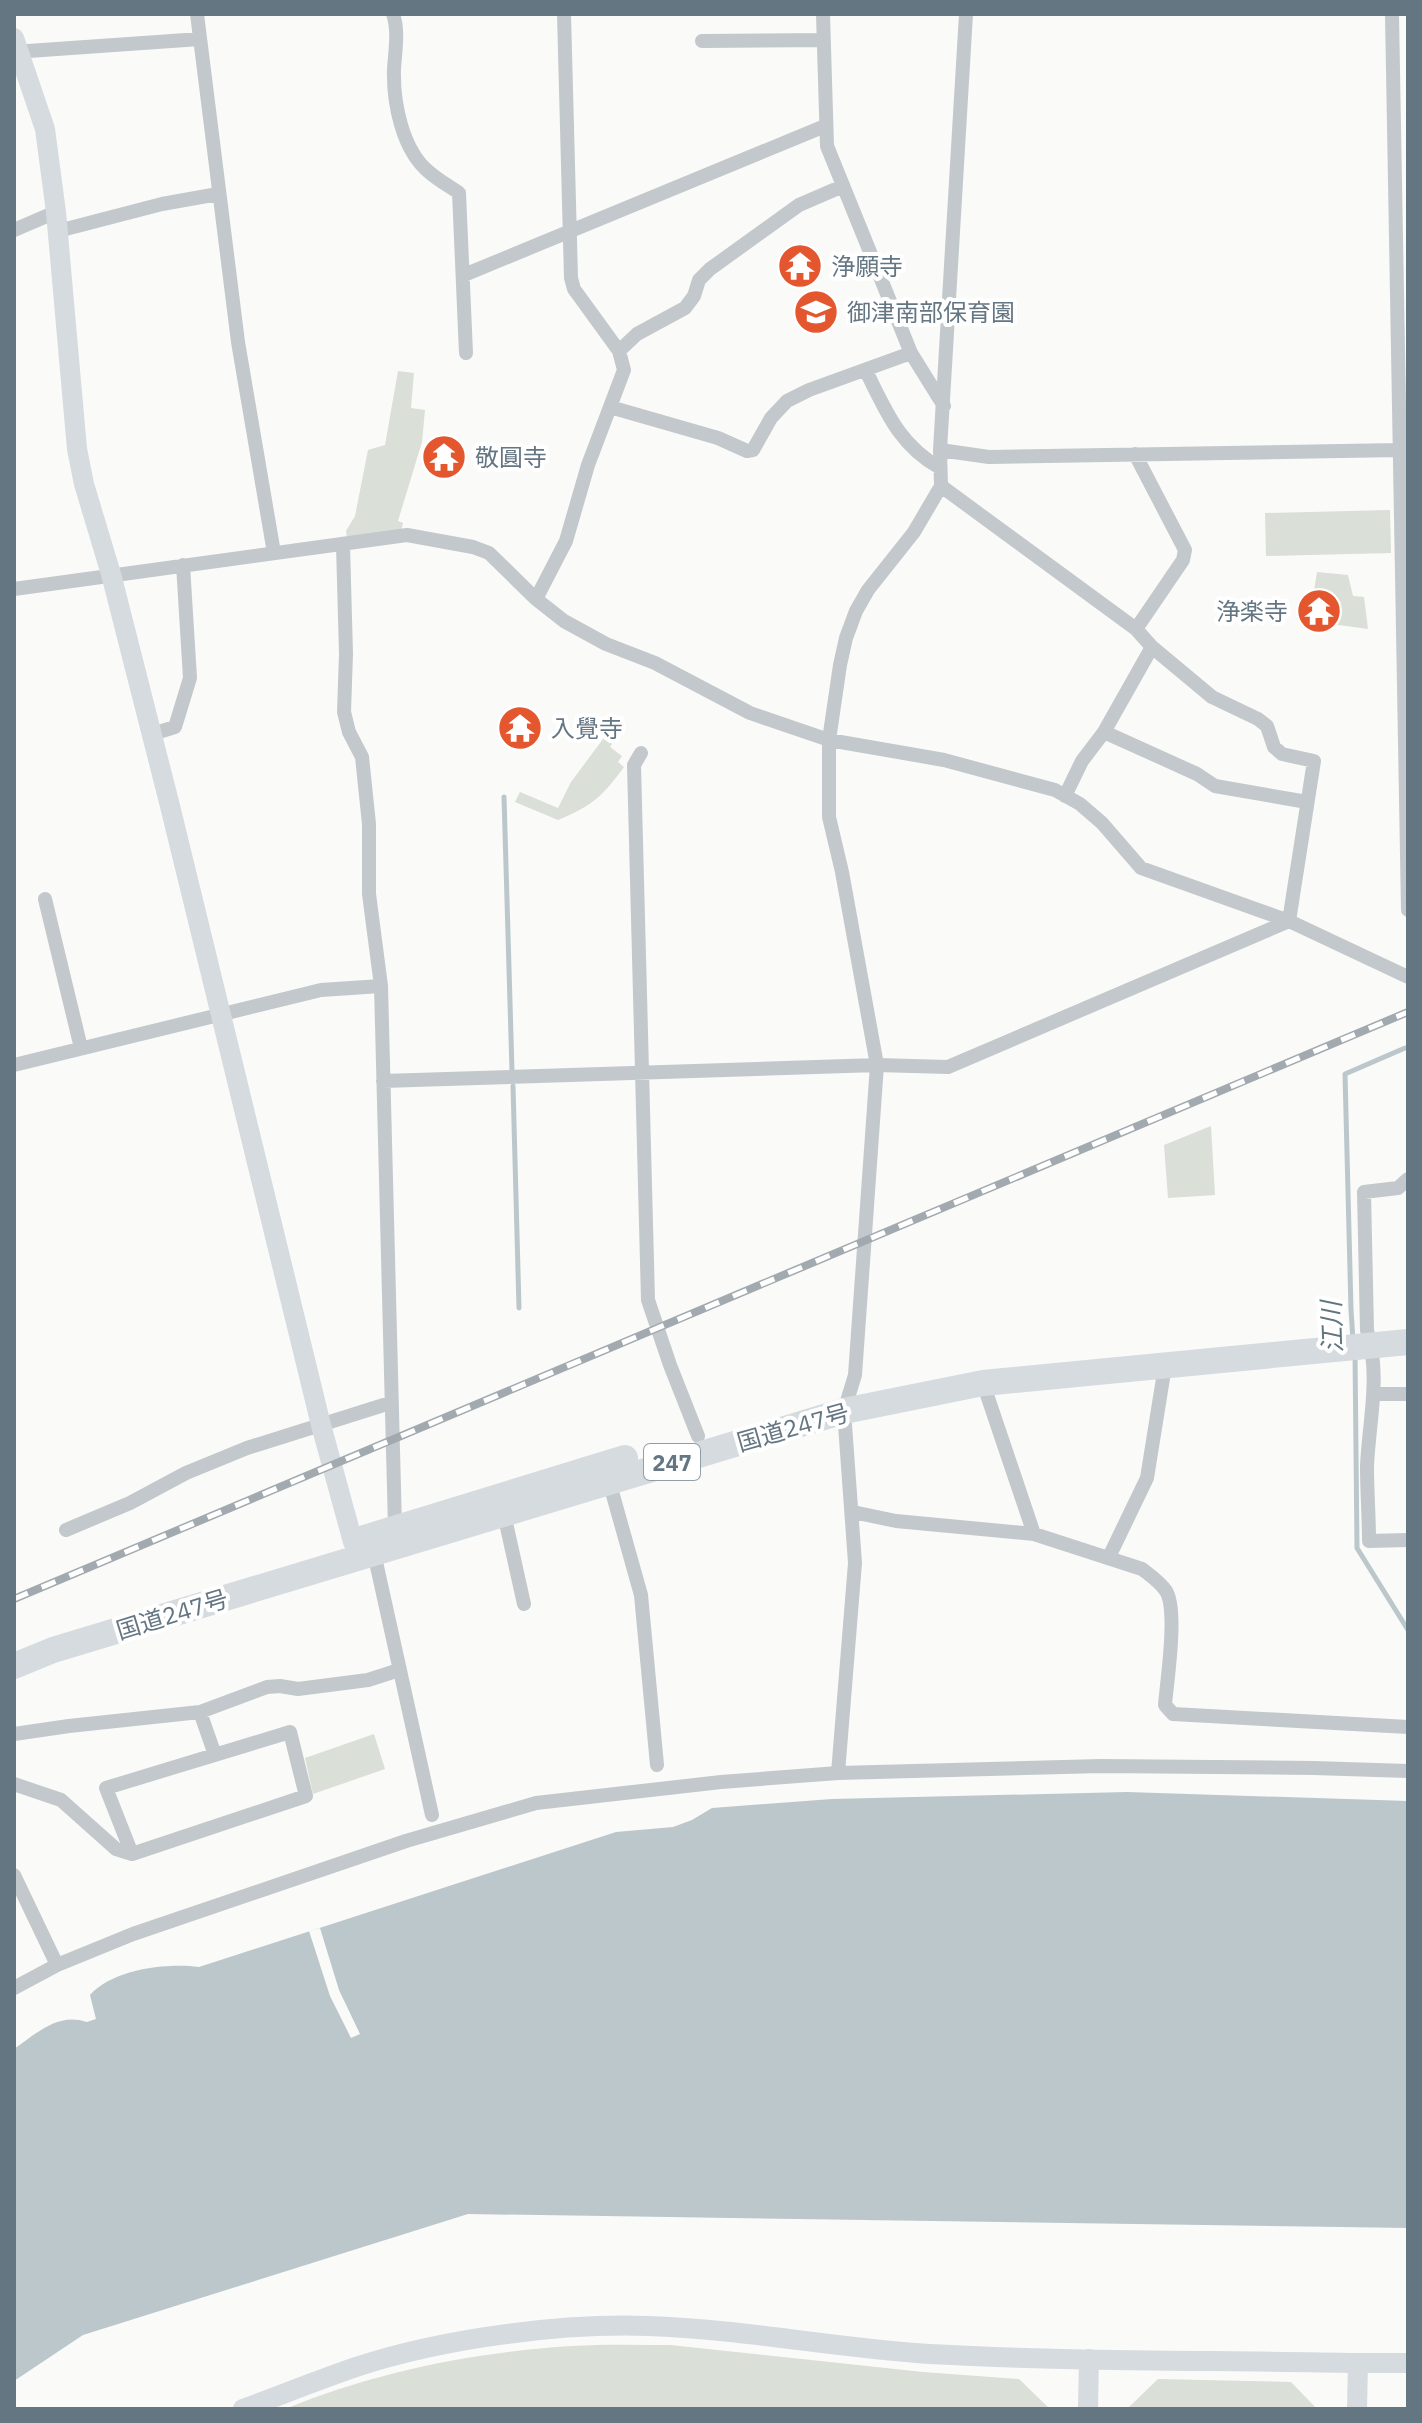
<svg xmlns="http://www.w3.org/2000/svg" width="1422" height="2423" viewBox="0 0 1422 2423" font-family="'IBM Plex Sans','Noto Sans JP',sans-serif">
	<rect width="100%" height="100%" fill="#fafaf8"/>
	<path fill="#dadfd7" d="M398 371 414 373 411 408 425 410 422 442 398 521 403 523 401 531 347 538 346 531 355 516 368 450 385 445Z
		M1390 510 1391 553 1266 556 1265 513Z
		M1317 572 1348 575 1353 596 1364 597 1368 629 1309 621Z
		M606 735 612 744 610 747 622 756 618 762 624 767C602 797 592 806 558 820L515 802 520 792 558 808 571 782Z
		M1211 1126 1215 1195 1168 1198 1164 1145Z
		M374 1734 385 1769 313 1794 305 1758Z
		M670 2345 923 2372 1019 2379 1050 2409H285C375 2372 475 2352 572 2346 605 2344 638 2345 670 2345Z
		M1158 2379 1291 2382 1317 2409H1127Z"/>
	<path fill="#bbc7cb" d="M1127 1792 1408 1801V2228L468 2214 83 2335 14 2381V2049C37 2033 58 2012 87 2022L96 2019 90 1995C114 1969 166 1963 199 1967L616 1832 673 1827 692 1820 712 1808 832 1799Z"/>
	<path fill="#fafaf8" d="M320 1928 339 1990 360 2034 351 2038 330 1996 309 1931Z"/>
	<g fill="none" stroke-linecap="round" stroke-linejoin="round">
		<path stroke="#bbc7cb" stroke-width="5" d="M504 797 512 1071
			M513 1086 519 1308
			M1353 1340 1351 1310 1345 1074 1405 1048
			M1355 1353 1357 1548 1408 1630"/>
		<path stroke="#c3c8cc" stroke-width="14" d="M197 14 238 342 274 553
			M393 14C399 31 395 52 394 69 393 102 402 150 429 172 438 180 449 186 459 193L466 353
			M823 14 827 146 911 353 944 406
			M1392 14 1408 910
			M702 41 824 40
			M14 52 200 39
			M14 230 56 212
			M58 231 162 204 218 194
			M464 275 825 126
			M619 351 637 334 685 308 694 296 699 280 710 269 799 205 843 186
			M866 371C886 411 899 445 940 468
			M610 407 718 438 747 451 753 450 771 418 787 401 809 390 911 353
			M940 450 989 457 1399 450
			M1135 454 1185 550 1183 560 1136 629
			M941 486 1136 629 1152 647 1212 697 1258 719 1267 726 1274 747 1282 754 1314 761 1289 921
			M343 545 346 654 344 712 349 732 362 757 369 824V894L381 986 395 1527
			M14 589 407 535 473 547 489 553 536 599 564 621 606 644 655 663 750 713 829 740 944 760 1055 790 1080 804 1102 823 1141 868 1289 921 1408 977
			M536 599 566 541 588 465 624 370 619 351 574 289 571 278 564 14
			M1104 732 1197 774 1215 786 1307 802
			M152 734 175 727 190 678 183 565
			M641 753 634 765 648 1300 670 1365 698 1436
			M1065 796 1082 761 1104 732 1152 647
			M45 899 81 1048
			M14 1065 321 990 381 986
			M383 1081 877 1065 948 1067 1289 921
			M1408 1179 1398 1188 1364 1192 1367 1330C1381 1376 1369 1420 1367 1466 1367 1491 1369 1516 1369 1541L1408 1540
			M983 1383 1034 1534
			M1375 1394H1408
			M609 1481 641 1595 657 1765
			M853 1512 896 1521 1034 1534 1142 1569C1151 1576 1160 1582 1166 1591 1178 1610 1167 1680 1165 1705L1173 1714 1408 1727
			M504 1514 524 1604
			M66 1530 130 1503 186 1473 247 1448 390 1403
			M374 1553 432 1815
			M1109 1557 1147 1478 1165 1366
			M200 1712 215 1755
			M14 1734 69 1726 200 1712 267 1687 280 1686 298 1689 368 1680 399 1670
			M838 1773 855 1563 844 1411 855 1375 877 1065 842 872 829 817V740L840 665 846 638 856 611 868 590 914 532 941 486 940 450 966 14
			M14 1784 61 1800 116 1849 132 1854 306 1796 290 1732 106 1788 132 1854
			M14 1875 57 1965
			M14 1988 57 1965 133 1934 406 1841 536 1803 721 1782 838 1773 1101 1766 1313 1768 1408 1771"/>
		<path stroke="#d6dbdf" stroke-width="20" d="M14 38 45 129 56 212 77 449 84 484 111 574 170 806 321 1425 353 1542
			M243 2409C281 2395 318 2380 356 2367 441 2339 558 2323 648 2326 742 2329 835 2348 930 2354 1072 2362 1215 2360 1358 2363
			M1088 2409 1089 2359
			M1357 2409 1358 2363H1408"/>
		<path stroke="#d6dbdf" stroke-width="26" d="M361 1539 625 1458
			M14 1666 53 1650 844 1411 983 1383 1408 1342"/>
		<g stroke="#a2aab0" stroke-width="8">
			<path id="rail" d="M14 1599 1408 1012"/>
		</g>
		<use href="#rail" stroke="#fff" stroke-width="5" stroke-dasharray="15" stroke-linecap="butt"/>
	</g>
	<defs>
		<g id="temple-disc" transform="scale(2.3)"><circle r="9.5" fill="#e4572e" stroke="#fff"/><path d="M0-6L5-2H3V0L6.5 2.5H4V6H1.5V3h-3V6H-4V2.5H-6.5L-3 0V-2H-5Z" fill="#fff"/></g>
		<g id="school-disc" transform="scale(2.3)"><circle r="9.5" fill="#e4572e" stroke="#fff"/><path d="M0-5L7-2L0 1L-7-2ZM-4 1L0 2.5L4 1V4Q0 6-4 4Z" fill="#fff"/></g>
	</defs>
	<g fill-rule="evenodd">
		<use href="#temple-disc" x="800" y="266"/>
		<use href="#school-disc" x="816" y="312"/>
		<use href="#temple-disc" x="444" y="457"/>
		<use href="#temple-disc" x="1319" y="611"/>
		<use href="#temple-disc" x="520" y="728"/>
	</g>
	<g text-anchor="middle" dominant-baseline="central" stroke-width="8" stroke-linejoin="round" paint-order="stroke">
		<rect fill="#fff" stroke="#939fa8" stroke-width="2" x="644" y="1444" width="56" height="36" rx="6"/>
		<g font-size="22" font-weight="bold" fill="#657683">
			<text x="672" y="1462">247</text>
		</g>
		<g font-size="24" fill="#657683" stroke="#fff" text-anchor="start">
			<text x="831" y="266">浄願寺</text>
			<text x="847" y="312">御津南部保育園</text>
			<text x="475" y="457">敬圓寺</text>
			<text x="1288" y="611" text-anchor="end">浄楽寺</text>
			<text x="551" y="728">入覺寺</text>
		</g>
		<g font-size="24" fill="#657683" stroke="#fff">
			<text transform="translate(793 1427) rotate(-16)">国道247号</text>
			<text transform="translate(172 1614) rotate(-17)">国道247号</text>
		</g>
		<g font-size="26" font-style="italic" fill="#60757c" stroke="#fff">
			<text transform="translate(1331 1327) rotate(-92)">江川</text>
		</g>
	</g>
	<rect width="1422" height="2423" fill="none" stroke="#657683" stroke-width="32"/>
</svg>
